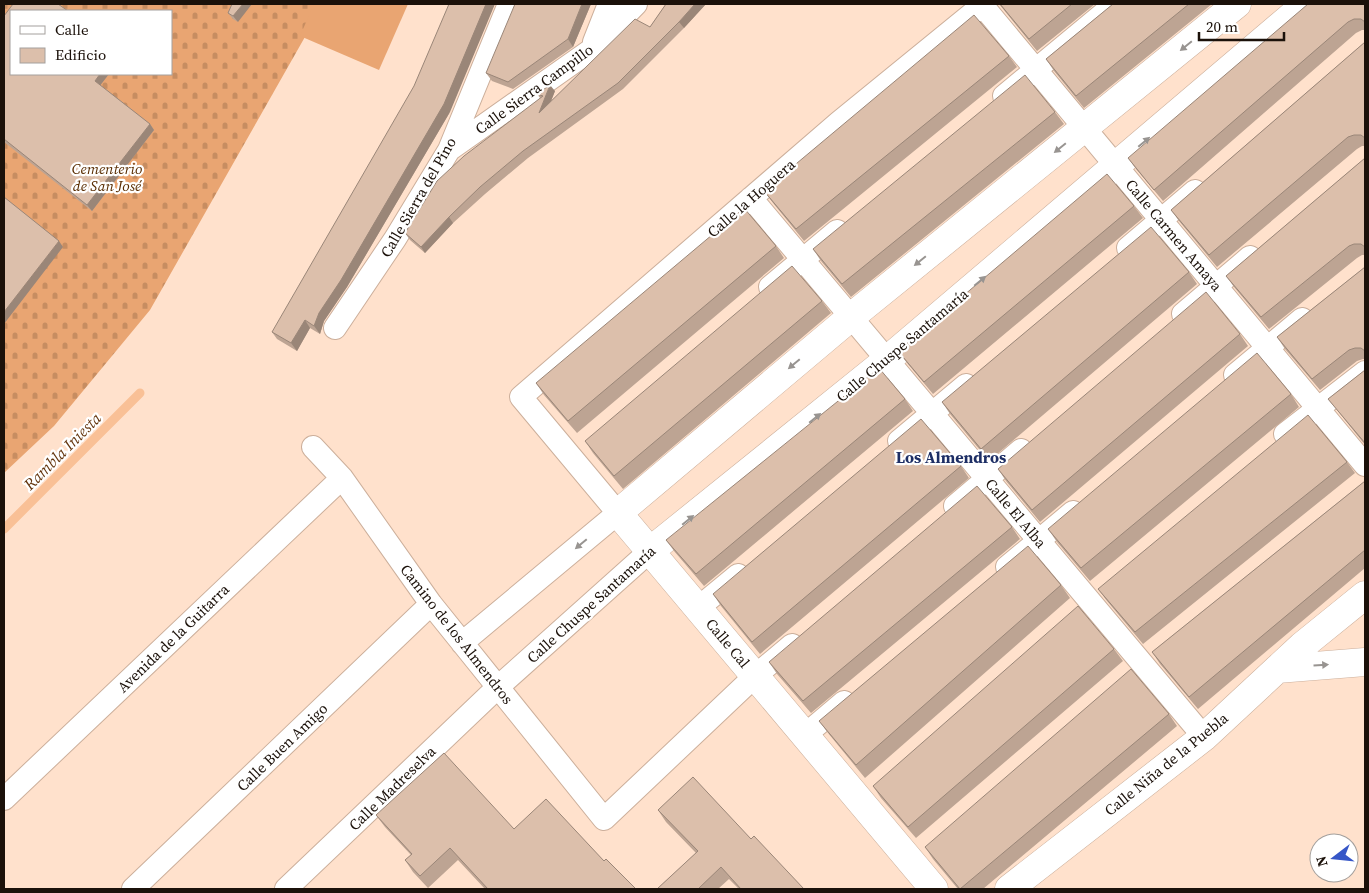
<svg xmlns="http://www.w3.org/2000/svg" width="1369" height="893" viewBox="0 0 1369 893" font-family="'Source Serif 4',serif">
	<defs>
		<pattern id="cemetery-stones" width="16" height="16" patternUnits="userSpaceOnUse" patternTransform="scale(1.25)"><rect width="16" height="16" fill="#e9a572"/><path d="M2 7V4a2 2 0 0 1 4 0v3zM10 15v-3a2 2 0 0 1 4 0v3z" fill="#c78d61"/></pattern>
	</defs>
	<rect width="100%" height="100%" fill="#ffe1cc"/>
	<path fill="url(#cemetery-stones)" fill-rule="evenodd" d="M4 4H321L314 21 150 310 54 426 4 473ZM11 11H171V74H11Z"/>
	<path fill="#e9a572" d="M314 4H408L379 70 300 36Z"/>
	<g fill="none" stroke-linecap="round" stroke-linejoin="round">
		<path stroke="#f9c096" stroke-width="9" d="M4 529 140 393"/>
		<g stroke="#ccaf9b" stroke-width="24">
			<path id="street" d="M982 5 1365 465
				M594 42 609 4
				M1004 96 1115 4
				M449 150 591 50 636 4
				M751 198 1204 737
				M1128 248 1195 191
				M770 287 837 231
				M1183 314 1250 257
				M335 328 395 239 449 150 509 4
				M1235 375 1302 319
				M1285 434 1365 372
				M899 441 966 385
				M313 447 342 478 431 604 604 819 755 676 792 645
				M955 506 1021 450
				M1007 567 1073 512
				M698 608 738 575
				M462 643 618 513 521 397 838 123 984 4
				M805 735 844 702
				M4 799 342 478
				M133 889 431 604
				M286 889 498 687 650 551"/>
		</g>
		<g stroke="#ccaf9b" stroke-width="29">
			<path id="secondary" d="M650 551 887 360 1306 4
				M1277 669 1365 662
				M934 889 618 513 851 317 1237 4
				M1009 889 1204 737 1302 646 1365 595"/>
		</g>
		<use href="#street" stroke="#fff" stroke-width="22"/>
		<use href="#secondary" stroke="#fff" stroke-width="28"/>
	</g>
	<path fill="#bda493" d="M232 4 238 22 233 19 228 13Z
		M591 4 573 47 513 89 492 81 486 73Z
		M666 4H706L684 28 623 89 528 158 485 194 453 223 425 253 410 240 405 233 540 98 537 94 555 91 551 101 650 27Z
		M999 4H1095L1037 51Z
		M1113 4H1212L1084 108 1054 71 1046 59Z
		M1365 6V30H1362L1356 33 1163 201 1136 169 1128 158Z
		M4 16 11 74H109L100 85 150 124 154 130 92 211 4 142Z
		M1365 42V146H1362L1357 149 1217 267 1179 221 1171 210Z
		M1009 56 1017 67 804 241 773 203 764 191Z
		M450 112 347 287 324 321 320 334 310 328 297 351 277 339 272 332Z
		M1055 112 1064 124 851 297 821 261 813 249Z
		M1365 158V255H1362L1357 258 1269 329 1234 287 1226 276Z
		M1134 206 1143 218 933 394 907 363 898 351Z
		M776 246 784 258 577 433 544 395 536 383Z
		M1365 267V359H1363L1357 361 1320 390 1285 349 1277 337Z
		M1189 272 1197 284 989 461 950 414 942 402Z
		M822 301 831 313 623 489 593 453 585 441Z
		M1240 334 1248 346 1040 522 1006 481 998 469Z
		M1365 370V445L1337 410 1328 399Z
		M1291 394 1299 407 1090 581 1057 542 1048 529Z
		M905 399 913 411 704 586 674 551 666 540Z
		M1347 462 1355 473 1143 644 1107 601 1098 589Z
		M961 466 969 478 760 654 721 606 713 594Z
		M1365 481V568L1198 709 1160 664 1152 652Z
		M1012 527 1020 539 811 713 777 674 769 662Z
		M1061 585 1070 598 865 778 828 733 819 721Z
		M1114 649 1123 661 916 838 881 798 873 786Z
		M1169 714 1177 726 983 889H958L933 859 925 847Z
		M658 810 751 839 804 889H739L729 879 718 889H657L696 853 666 822Z
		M376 815 514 829 604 861 636 889H485L458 860 428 888 413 872 405 860 411 855 385 827Z"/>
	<path fill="#9a8678" d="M243 4H252L238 22 233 16Z
		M486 4H495L450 112 347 287 324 321 320 334 314 326 319 313Z
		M582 4H591L573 47 568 39Z
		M695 4H706L684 28 679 22Z
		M100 74H109L99 87 95 81Z
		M550 85 555 91 544 119 539 113Z
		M150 124 154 130 92 211 87 205Z
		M449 217 453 223 425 253 421 247Z
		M59 241 63 247 4 324V312Z
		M305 320 310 328 297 351 291 343Z"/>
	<path fill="#dcbfab" stroke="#9a8678" d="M13 4H58L68 11H11V74H100L95 81 150 124 87 205 4 139V16Z
		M232 4H243L233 16 228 13Z
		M449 4H486L444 104 341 280 319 313 314 326 305 320 291 343 272 332 414 86Z
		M515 4H582L568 39 508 82 486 73Z
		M666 4H695L679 22 618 83 523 151 480 187 449 217 421 247 405 233 437 181 464 156 543 96 537 94 550 85 539 113 635 19 650 27Z
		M1000 4H1072L1029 39Z
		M1113 4H1189L1076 96 1046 59Z
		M1308 4H1364L1365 6V22L1361 19H1354L1348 22 1154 190 1128 158Z
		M974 15 1009 56 796 229 764 191 766 189Z
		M1365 42V138L1361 135H1354L1348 137 1209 255 1171 210Z
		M1025 75 1055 112 842 284 813 249Z
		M1365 158V247L1361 244H1354L1349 246 1261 317 1226 276Z
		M1107 174 1134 206 924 382 898 351Z
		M4 197 59 241 4 312Z
		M744 208 776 246 568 421 536 383Z
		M1151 227 1189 272 981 449 942 402Z
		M792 266 822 301 614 476 585 441Z
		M1365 267V351L1361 348H1355L1349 350 1312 379 1277 337Z
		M1206 292 1240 334 1032 510 998 469Z
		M1257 353 1291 394 1081 568 1048 529Z
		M879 368 905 399 696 574 666 540Z
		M1365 370V443L1328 399Z
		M1308 415 1347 462 1135 632 1098 589Z
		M921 419 961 466 752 642 713 594Z
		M1365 481V550L1189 697 1152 652Z
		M977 486 1012 527 803 701 769 662Z
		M1028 546 1061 585 856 765 819 721Z
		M1078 606 1114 649 908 827 873 786Z
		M1131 669 1169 714 960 889 925 847Z
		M444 753 514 829 546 799 604 861 606 859 636 889H488L450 848 420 876 405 860 412 854 376 815Z
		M693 777 751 839 754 836 804 889H741L721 867 698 889H657L698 851 658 810Z"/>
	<defs><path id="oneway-solid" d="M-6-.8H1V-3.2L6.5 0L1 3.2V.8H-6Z" transform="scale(1.25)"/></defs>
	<g fill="#989491">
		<use href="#oneway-solid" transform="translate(1186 46) rotate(141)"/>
		<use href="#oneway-solid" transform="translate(1144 142) rotate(-40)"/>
		<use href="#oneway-solid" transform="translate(1060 148) rotate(141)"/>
		<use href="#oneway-solid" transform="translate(920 261) rotate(141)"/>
		<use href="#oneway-solid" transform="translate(980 281) rotate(-40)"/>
		<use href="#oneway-solid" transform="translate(794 364) rotate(140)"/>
		<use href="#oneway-solid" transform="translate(815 418) rotate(-39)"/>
		<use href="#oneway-solid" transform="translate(688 520) rotate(-39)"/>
		<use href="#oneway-solid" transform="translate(581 544) rotate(140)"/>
		<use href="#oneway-solid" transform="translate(1321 665) rotate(-4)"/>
	</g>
	<g text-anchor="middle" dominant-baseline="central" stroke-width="4.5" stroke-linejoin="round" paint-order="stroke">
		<g font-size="15" fill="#1b110a" stroke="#fff">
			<text transform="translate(534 89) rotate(-36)">Calle Sierra Campillo</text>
			<text transform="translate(418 197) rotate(-60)">Calle Sierra del Pino</text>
			<text transform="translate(751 198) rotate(-41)">Calle la Hoguera</text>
			<text transform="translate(1174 235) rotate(50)">Calle Carmen Amaya</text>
			<text transform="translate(902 345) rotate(-40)">Calle Chuspe Santamaría</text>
			<text transform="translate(1016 513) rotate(50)">Calle El Alba</text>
			<text transform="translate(591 604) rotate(-42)">Calle Chuspe Santamaría</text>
			<text transform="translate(457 634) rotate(52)">Camino de los Almendros</text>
			<text transform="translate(173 638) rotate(-44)">Avenida de la Guitarra</text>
			<text transform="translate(728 643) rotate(50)">Calle Cal</text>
			<text transform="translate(282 747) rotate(-44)">Calle Buen Amigo</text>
			<text transform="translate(1166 764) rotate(-39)">Calle Niña de la Puebla</text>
			<text transform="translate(392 788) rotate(-44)">Calle Madreselva</text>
		</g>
		<g font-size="15" font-style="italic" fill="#592d02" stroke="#fff">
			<text x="107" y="168">Cementerio<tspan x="107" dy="17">de San José</tspan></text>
		</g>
		<g font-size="16" font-style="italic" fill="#653710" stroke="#fff">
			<text transform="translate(62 451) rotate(-45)">Rambla Iniesta</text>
		</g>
		<g font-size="16" font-weight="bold" fill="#1d2e65" stroke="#fff">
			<text x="951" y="457">Los Almendros</text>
		</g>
	</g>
	<rect width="1369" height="893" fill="none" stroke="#1b110a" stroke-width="10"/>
	<rect x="10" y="10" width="162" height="65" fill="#ffffff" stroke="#a4a09d"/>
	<rect x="20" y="26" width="25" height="8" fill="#ffffff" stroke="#a4a09d"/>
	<text x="55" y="35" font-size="15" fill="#1b110a">Calle</text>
	<rect x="20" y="48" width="25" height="15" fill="#dcbfab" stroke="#a4a09d"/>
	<text x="55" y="60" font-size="15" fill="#1b110a">Edificio</text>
	<g transform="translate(1334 858) rotate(254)"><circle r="24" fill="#ffffff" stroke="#a4a09d"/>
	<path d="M0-4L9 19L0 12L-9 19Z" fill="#3656c7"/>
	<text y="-8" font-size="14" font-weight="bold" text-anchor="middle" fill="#1b110a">N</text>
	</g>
	<path d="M1199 32v8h85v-8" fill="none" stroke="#1b110a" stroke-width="2.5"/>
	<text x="1206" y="32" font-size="15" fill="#1b110a" stroke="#ffffff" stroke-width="4" paint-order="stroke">20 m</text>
</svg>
